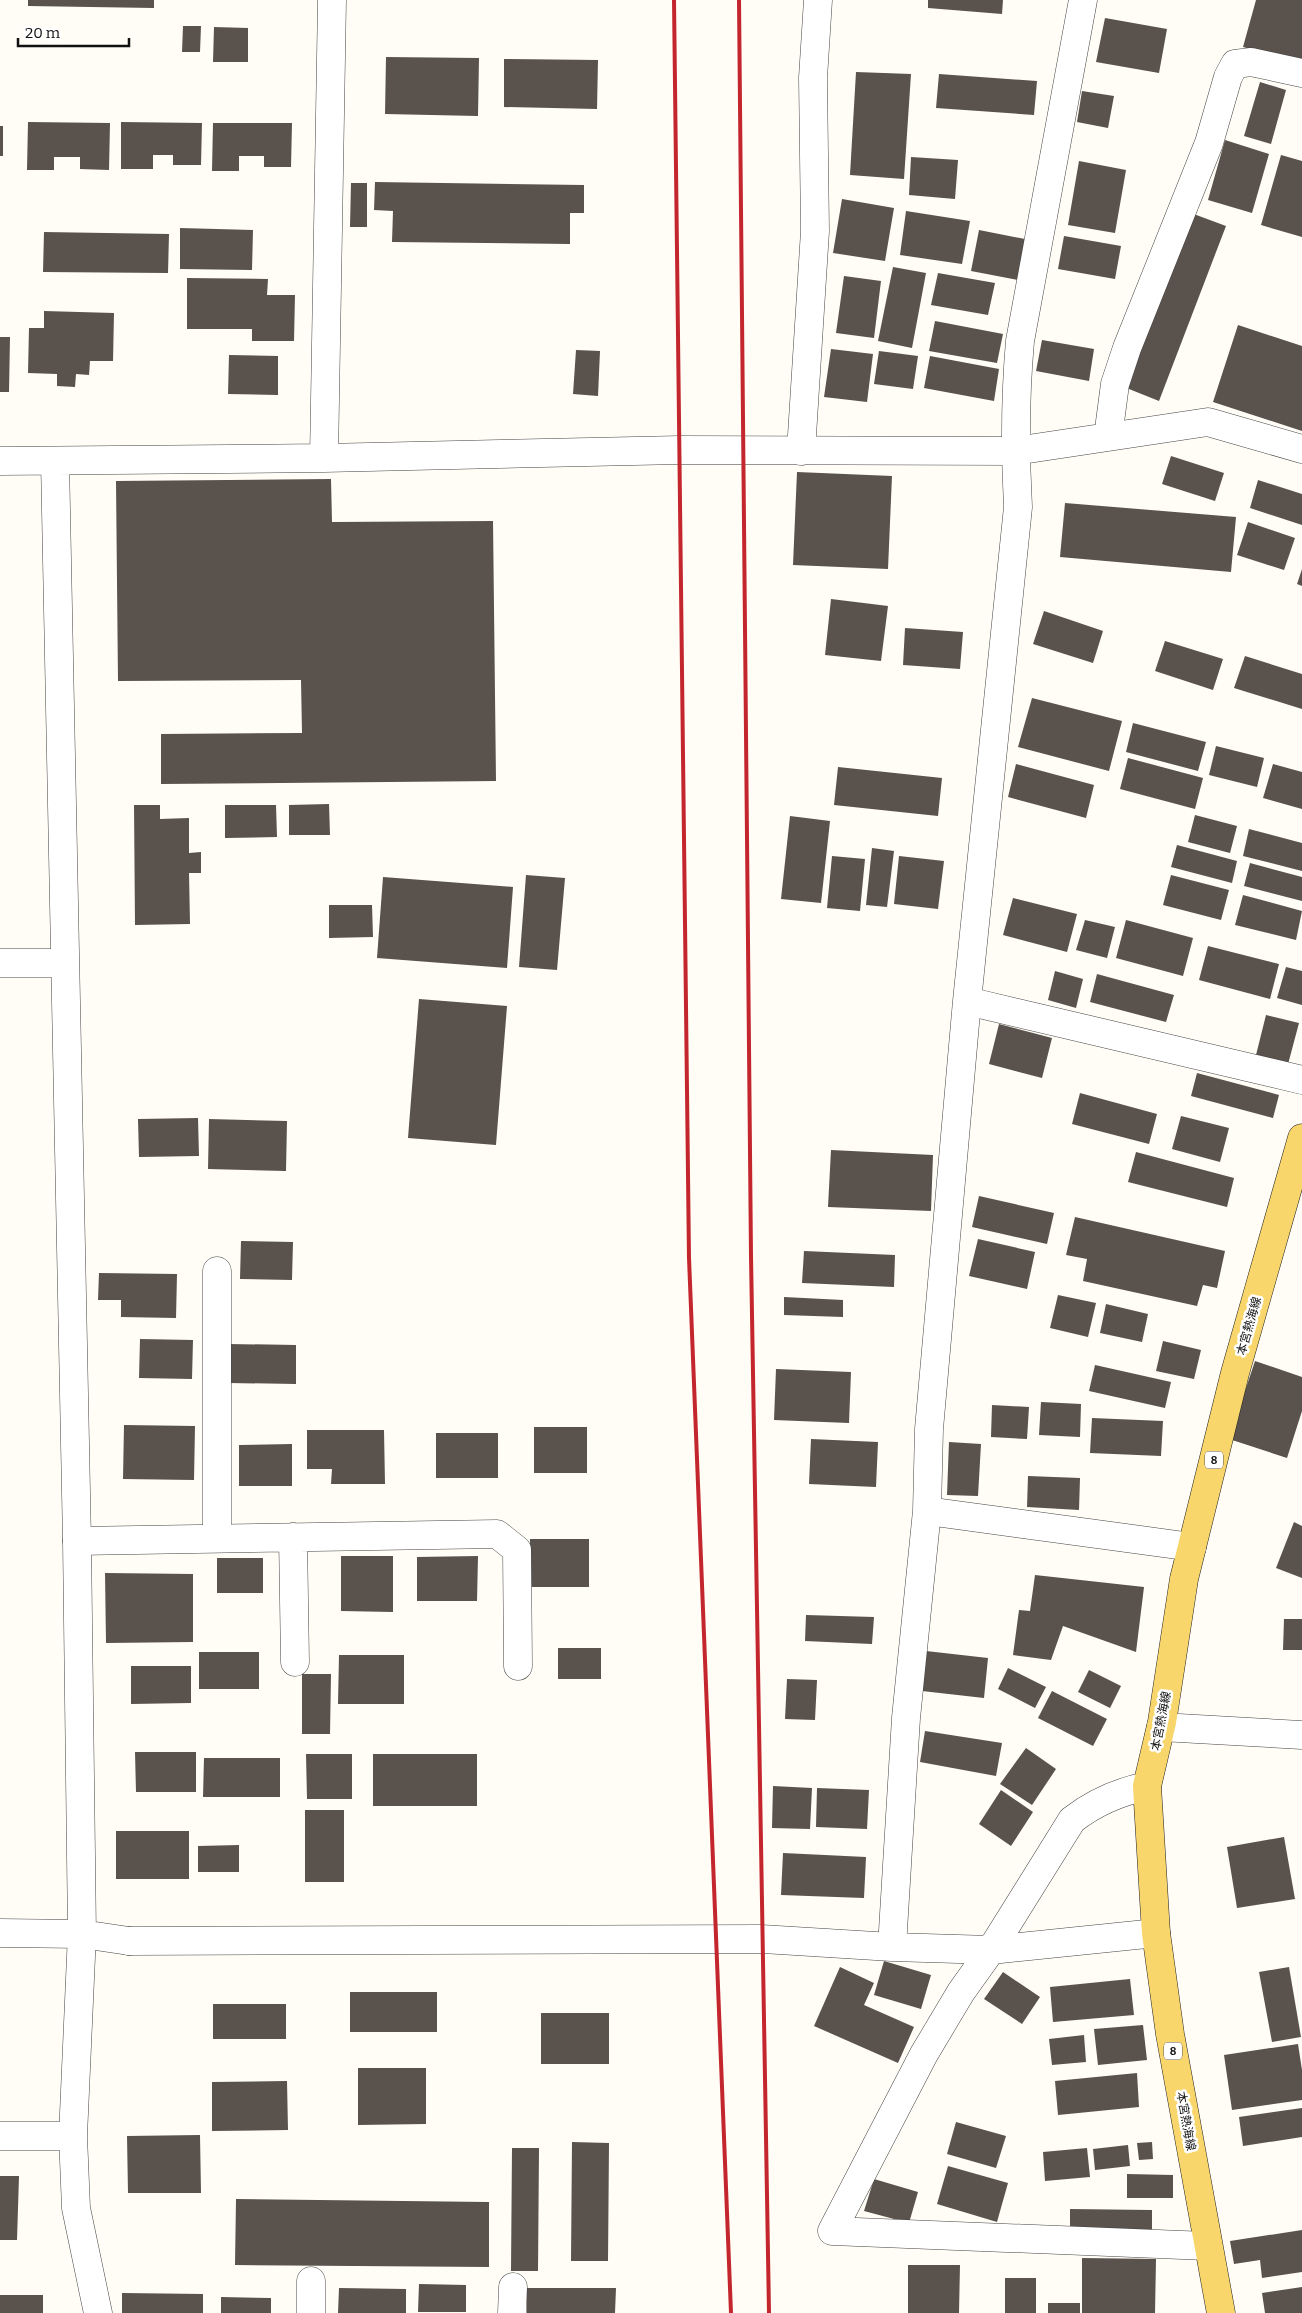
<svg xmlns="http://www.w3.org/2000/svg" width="1302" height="2313" viewBox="0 0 1302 2313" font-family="Bitter,'Noto Sans JP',serif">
	<rect width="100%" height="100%" fill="#fffdf5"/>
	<path fill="#5a524d" d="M28 0H154V8L28 6Z
		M928 0H1003L1002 14 928 8Z
		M1256 0H1302V63L1243 47Z
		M1105 18 1167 29 1159 73 1096 62Z
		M183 26H201L200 52H182Z
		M214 27 248 28V62H213Z
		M386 57 479 58 478 116 385 114Z
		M504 59 598 60 597 109 504 107Z
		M856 72 911 74 904 179 850 175Z
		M939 74 1037 81 1034 115 936 108Z
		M1260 82 1286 90 1271 144 1244 136Z
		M1082 91 1114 96 1108 128 1077 122Z
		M28 122 110 123 109 170 80 169V157H54V170H27Z
		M121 122 202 123 201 165H173V155H153V169H121Z
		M213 123H292L291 167H264V156H239V171H212Z
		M0 126H3V156H0Z
		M1225 140 1269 154 1252 213 1208 200Z
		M1281 155 1302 161V237L1261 225Z
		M911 157 958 160 955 199 909 195Z
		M1079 161 1126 170 1115 233 1068 225Z
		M375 182 584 185V213H570V244L392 242 393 211 374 210Z
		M351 183H367V227H350Z
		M842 199 894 208 885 261 833 253Z
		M906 211 970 221 962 264 900 255Z
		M1191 213 1226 226 1159 401 1124 387Z
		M180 228 253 230 252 270 180 269Z
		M979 230 1025 239 1018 280 971 271Z
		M44 232 169 234 168 273 43 272Z
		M1064 236 1121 246 1115 279 1058 269Z
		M893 267 926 273 912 348 878 341Z
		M938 273 995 283 988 315 931 305Z
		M844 276 881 281 874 338 836 333Z
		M187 278 268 279 267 295H295L294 341H252V329H187Z
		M44 311 114 313 113 361H90L89 375 76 374 75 387 57 386V374L28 373 29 328H44Z
		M935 321 1003 334 997 363 929 351Z
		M1238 325 1302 346V431L1213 402Z
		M0 337H10L9 392H0Z
		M1042 340 1094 349 1089 381 1036 371Z
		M831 349 873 354 867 402 824 397Z
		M576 350 600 351 598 396 573 394Z
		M879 351 918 356 913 389 874 384Z
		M229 355 278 356V395L228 394Z
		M930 356 999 369 994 401 924 388Z
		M1171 456 1224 473 1215 501 1162 484Z
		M797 472 892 476 888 569 793 565Z
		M331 479 332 522 493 521 496 781 161 784V734L302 733 301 680 118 681 116 481Z
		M1258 480 1302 494V525L1250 508Z
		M1065 503 1236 517 1231 572 1060 557Z
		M1248 522 1295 538 1284 570 1237 555Z
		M1302 569V586L1297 584Z
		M831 599 888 606 881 661 825 655Z
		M1044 611 1103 631 1093 663 1033 644Z
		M905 628 963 632 960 669 903 665Z
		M1165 641 1223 659 1213 690 1155 671Z
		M1245 656 1302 674V709L1234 688Z
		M1032 698 1122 721 1109 771 1018 747Z
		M1133 723 1206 742 1198 771 1126 752Z
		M1216 746 1264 758 1257 787 1209 775Z
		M1128 758 1203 778 1195 809 1120 789Z
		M1016 764 1094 785 1086 818 1008 797Z
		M1273 764 1302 772V809L1263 798Z
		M838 767 942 778 938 816 834 805Z
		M329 804 330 835H289V805Z
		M134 805H160V819L189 818V853L201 852V873H189L190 924 135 925Z
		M225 805H276L277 837 225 838Z
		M1195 815 1237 826 1230 853 1188 842Z
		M790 816 830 821 821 903 781 899Z
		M1249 829 1302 843V871L1243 856Z
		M1177 845 1237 861 1232 883 1171 867Z
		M872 848 894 851 887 907 866 905Z
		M832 856 865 859 860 911 827 908Z
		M899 856 944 861 938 909 894 904Z
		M1250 863 1302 877V901L1244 886Z
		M526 875 565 878 557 970 519 967Z
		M1171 875 1229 890 1221 920 1163 905Z
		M383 877 513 887 507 968 377 958Z
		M1243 895 1302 911 1296 940 1235 925Z
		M1013 898 1077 914 1067 952 1003 935Z
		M329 905H372L373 937 329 938Z
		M1085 920 1115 927 1107 958 1076 950Z
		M1126 920 1193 938 1183 976 1116 958Z
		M1208 946 1279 964 1270 999 1199 980Z
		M1286 967 1302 971V1005L1277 998Z
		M1055 971 1083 979 1076 1008 1048 1000Z
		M1097 974 1174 995 1166 1022 1090 1002Z
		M419 999 507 1006 496 1145 408 1138Z
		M1266 1015 1299 1023 1287 1068 1255 1059Z
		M999 1024 1052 1038 1042 1078 989 1064Z
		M1197 1073 1279 1095 1273 1118 1191 1096Z
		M1080 1093 1157 1114 1149 1144 1072 1124Z
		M1181 1116 1229 1128 1220 1162 1172 1149Z
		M198 1118 199 1156 139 1157 138 1119Z
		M209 1119 287 1121 286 1171 208 1169Z
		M831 1150 933 1155 931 1211 828 1207Z
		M1136 1152 1234 1178 1227 1207 1128 1182Z
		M979 1196 1054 1213 1047 1244 972 1227Z
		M1075 1217 1225 1251 1217 1288 1203 1285 1197 1306 1083 1281 1087 1259 1066 1255Z
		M978 1239 1035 1252 1027 1289 969 1276Z
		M241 1241 293 1242 292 1280 240 1279Z
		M804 1251 895 1255 894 1287 802 1283Z
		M99 1273 177 1274 176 1318 121 1317V1300H98Z
		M1058 1295 1096 1303 1088 1337 1050 1328Z
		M784 1297 843 1300V1317L784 1315Z
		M1106 1304 1148 1314 1142 1342 1100 1333Z
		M140 1339 193 1340 192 1379 139 1378Z
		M1163 1341 1201 1350 1194 1379 1156 1371Z
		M229 1344 296 1345V1384L229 1383Z
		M1255 1361 1302 1377V1411L1287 1458 1229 1439Z
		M1095 1365 1171 1382 1165 1408 1089 1391Z
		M776 1369 851 1372 849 1423 774 1420Z
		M1041 1402 1081 1404 1080 1437 1039 1435Z
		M992 1405 1029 1407 1027 1439 991 1437Z
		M1092 1418 1163 1421 1161 1456 1090 1453Z
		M124 1425 195 1426 194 1480 123 1479Z
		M534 1427H587V1473H534Z
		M307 1430H384L385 1484H331L332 1469H307Z
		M436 1433H498V1478H436Z
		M811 1439 878 1442 876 1487 809 1484Z
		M949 1442 981 1444 978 1496 947 1495Z
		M292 1444V1486H239V1445Z
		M1028 1476 1080 1478 1079 1510 1027 1507Z
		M1294 1522 1302 1526V1578L1276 1568Z
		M530 1539H589V1587H530Z
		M341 1556H393V1612L341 1611Z
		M478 1556 477 1601H417V1557Z
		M217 1558H263V1593H217Z
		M105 1573 193 1574V1642L106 1643Z
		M1035 1575 1144 1587 1136 1652 1063 1626 1051 1660 1013 1655 1019 1610 1030 1611Z
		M806 1615 874 1617 872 1644 805 1641Z
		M1284 1619H1302V1650H1283Z
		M558 1648H601V1679H558Z
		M926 1651 988 1658 984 1698 922 1691Z
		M199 1652H259V1689H199Z
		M339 1655H404V1704H338Z
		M131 1666H191V1703L131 1704Z
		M1008 1668 1046 1687 1035 1708 998 1689Z
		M1089 1670 1121 1686 1110 1708 1078 1692Z
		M302 1674H331L330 1734H302Z
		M787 1679 817 1680 815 1720 785 1719Z
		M1052 1691 1107 1719 1093 1746 1038 1718Z
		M925 1731 1002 1743 996 1776 920 1762Z
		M1026 1748 1056 1769 1032 1805 1000 1784Z
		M135 1752H196V1792H136Z
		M306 1754H352V1799H307Z
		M373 1754H477V1806H373Z
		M204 1758H280V1797H203Z
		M773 1786 812 1788 810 1829 772 1828Z
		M817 1788 869 1790 867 1829 816 1827Z
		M1001 1790 1033 1812 1011 1846 979 1824Z
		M305 1810H344V1882H305Z
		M116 1831H189V1879H116Z
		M1284 1837 1295 1899 1237 1908 1227 1847Z
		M239 1845V1872H198V1846Z
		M783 1853 866 1857 864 1898 781 1895Z
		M884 1961 931 1975 921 2009 874 1995Z
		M840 1967 874 1983 864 2005 914 2027 898 2063 814 2026Z
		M1289 1967 1301 2037 1272 2042 1259 1972Z
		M1003 1972 1040 1997 1022 2024 984 1999Z
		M1130 1979 1134 2015 1053 2022 1050 1987Z
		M350 1992H437V2032H350Z
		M213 2004H286V2039H213Z
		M541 2013H609V2064H541Z
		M1143 2025 1147 2060 1098 2065 1094 2029Z
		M1084 2035 1086 2062 1052 2065 1049 2039Z
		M1298 2044 1302 2070V2100L1232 2110 1224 2055Z
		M358 2068H426V2124L358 2125Z
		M1137 2073 1139 2107 1058 2115 1055 2081Z
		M287 2081 288 2130 212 2131V2082Z
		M1302 2108V2137L1243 2146 1239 2117Z
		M956 2122 1006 2136 996 2168 947 2154Z
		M200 2135 201 2193H128L127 2136Z
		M572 2142 609 2143 608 2261H571Z
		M1152 2142 1153 2159 1139 2160 1137 2143Z
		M1128 2145 1130 2166 1095 2170 1093 2149Z
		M512 2148H539L538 2271H511Z
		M1087 2148 1090 2177 1045 2181 1043 2152Z
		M948 2166 1008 2183 997 2222 937 2204Z
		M1127 2174 1173 2175V2198H1127Z
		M0 2176H19L17 2240H0Z
		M874 2179 918 2192 909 2223 864 2211Z
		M236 2199 489 2202V2267L235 2265Z
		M1070 2209 1152 2210V2235L1070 2234Z
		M1302 2230V2272L1262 2278 1260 2260 1234 2264 1230 2241Z
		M1082 2258 1156 2259 1155 2313H1082Z
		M908 2265H960L959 2313H908Z
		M1005 2278H1036V2313H1005Z
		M419 2284 466 2285V2312H418Z
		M1302 2287V2313H1265L1262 2293Z
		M339 2288 406 2289V2313H338Z
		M527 2288H616L615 2313H527Z
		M122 2293 203 2294V2313H122Z
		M0 2295H43V2313H0Z
		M221 2297 271 2298V2313H221Z
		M1048 2303H1080V2313H1048Z"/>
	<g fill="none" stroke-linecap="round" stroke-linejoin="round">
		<g stroke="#444" stroke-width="29">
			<path id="minor" d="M1108 437 1115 384 1127 348 1209 143 1228 77 1235 64 1251 62 1302 73
				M801 451 815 231 813 78 818 0
				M1015 451 1208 422 1302 449
				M0 963H64
				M967 1001 1302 1080
				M217 1271V1538
				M927 1511 1192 1547
				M293 1537 295 1662
				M77 1541 497 1534 517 1550 518 1666
				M1161 1727 1302 1735
				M1147 1786C1118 1792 1095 1802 1072 1820L991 1950 961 1992 924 2054 832 2231 1207 2246
				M82 1934 73 2136 76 2208 98 2313
				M129 1941 761 1939 892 1947 906 1718 927 1511 929 1429 967 1001 1018 507C1015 452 1015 397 1020 341L1083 0
				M892 1947 991 1950 1156 1933
				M0 2136H73
				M311 2313V2281
				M512 2313 513 2287"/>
		</g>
		<g stroke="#444" stroke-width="29">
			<path id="tertiary" d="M324 458 332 0
				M0 461 324 458 680 450 1015 451
				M55 461 77 1541 82 1934
				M0 1933 82 1934 129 1941"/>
		</g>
		<g stroke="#222" stroke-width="29">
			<path id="primary" d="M1221 2313 1170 2034 1156 1933 1147 1786 1162 1722 1184 1579 1235 1373 1302 1138"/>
		</g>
		<use href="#minor" stroke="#fff" stroke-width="28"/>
		<use href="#tertiary" stroke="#fff" stroke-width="28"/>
		<use href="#primary" stroke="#f9d66b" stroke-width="28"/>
		<path stroke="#c4262e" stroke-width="4" d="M674 0 689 1258 731 2313
			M739 0 751 1256 769 2313"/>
	</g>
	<g text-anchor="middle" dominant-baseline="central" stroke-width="5" stroke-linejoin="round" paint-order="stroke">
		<g fill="#fff" stroke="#585858" stroke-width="1">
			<rect x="1205" y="1451.5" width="18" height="17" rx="4"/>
			<rect x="1164" y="2042.5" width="18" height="17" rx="4"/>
		</g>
		<g font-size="11" font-weight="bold" fill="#111">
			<text x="1214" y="1460">8</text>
			<text x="1173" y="2051">8</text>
		</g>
		<g font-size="12" fill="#111" stroke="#fff">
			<text transform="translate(1249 1326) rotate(-74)">本宮熱海線</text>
			<text transform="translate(1161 1721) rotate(-79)">本宮熱海線</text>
			<text transform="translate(1186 2121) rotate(80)">本宮熱海線</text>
		</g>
	</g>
	<path d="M18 38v8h111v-8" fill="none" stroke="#111111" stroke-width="2.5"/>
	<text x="25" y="38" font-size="15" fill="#111111" stroke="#ffffff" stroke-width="4" paint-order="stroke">20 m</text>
</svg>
